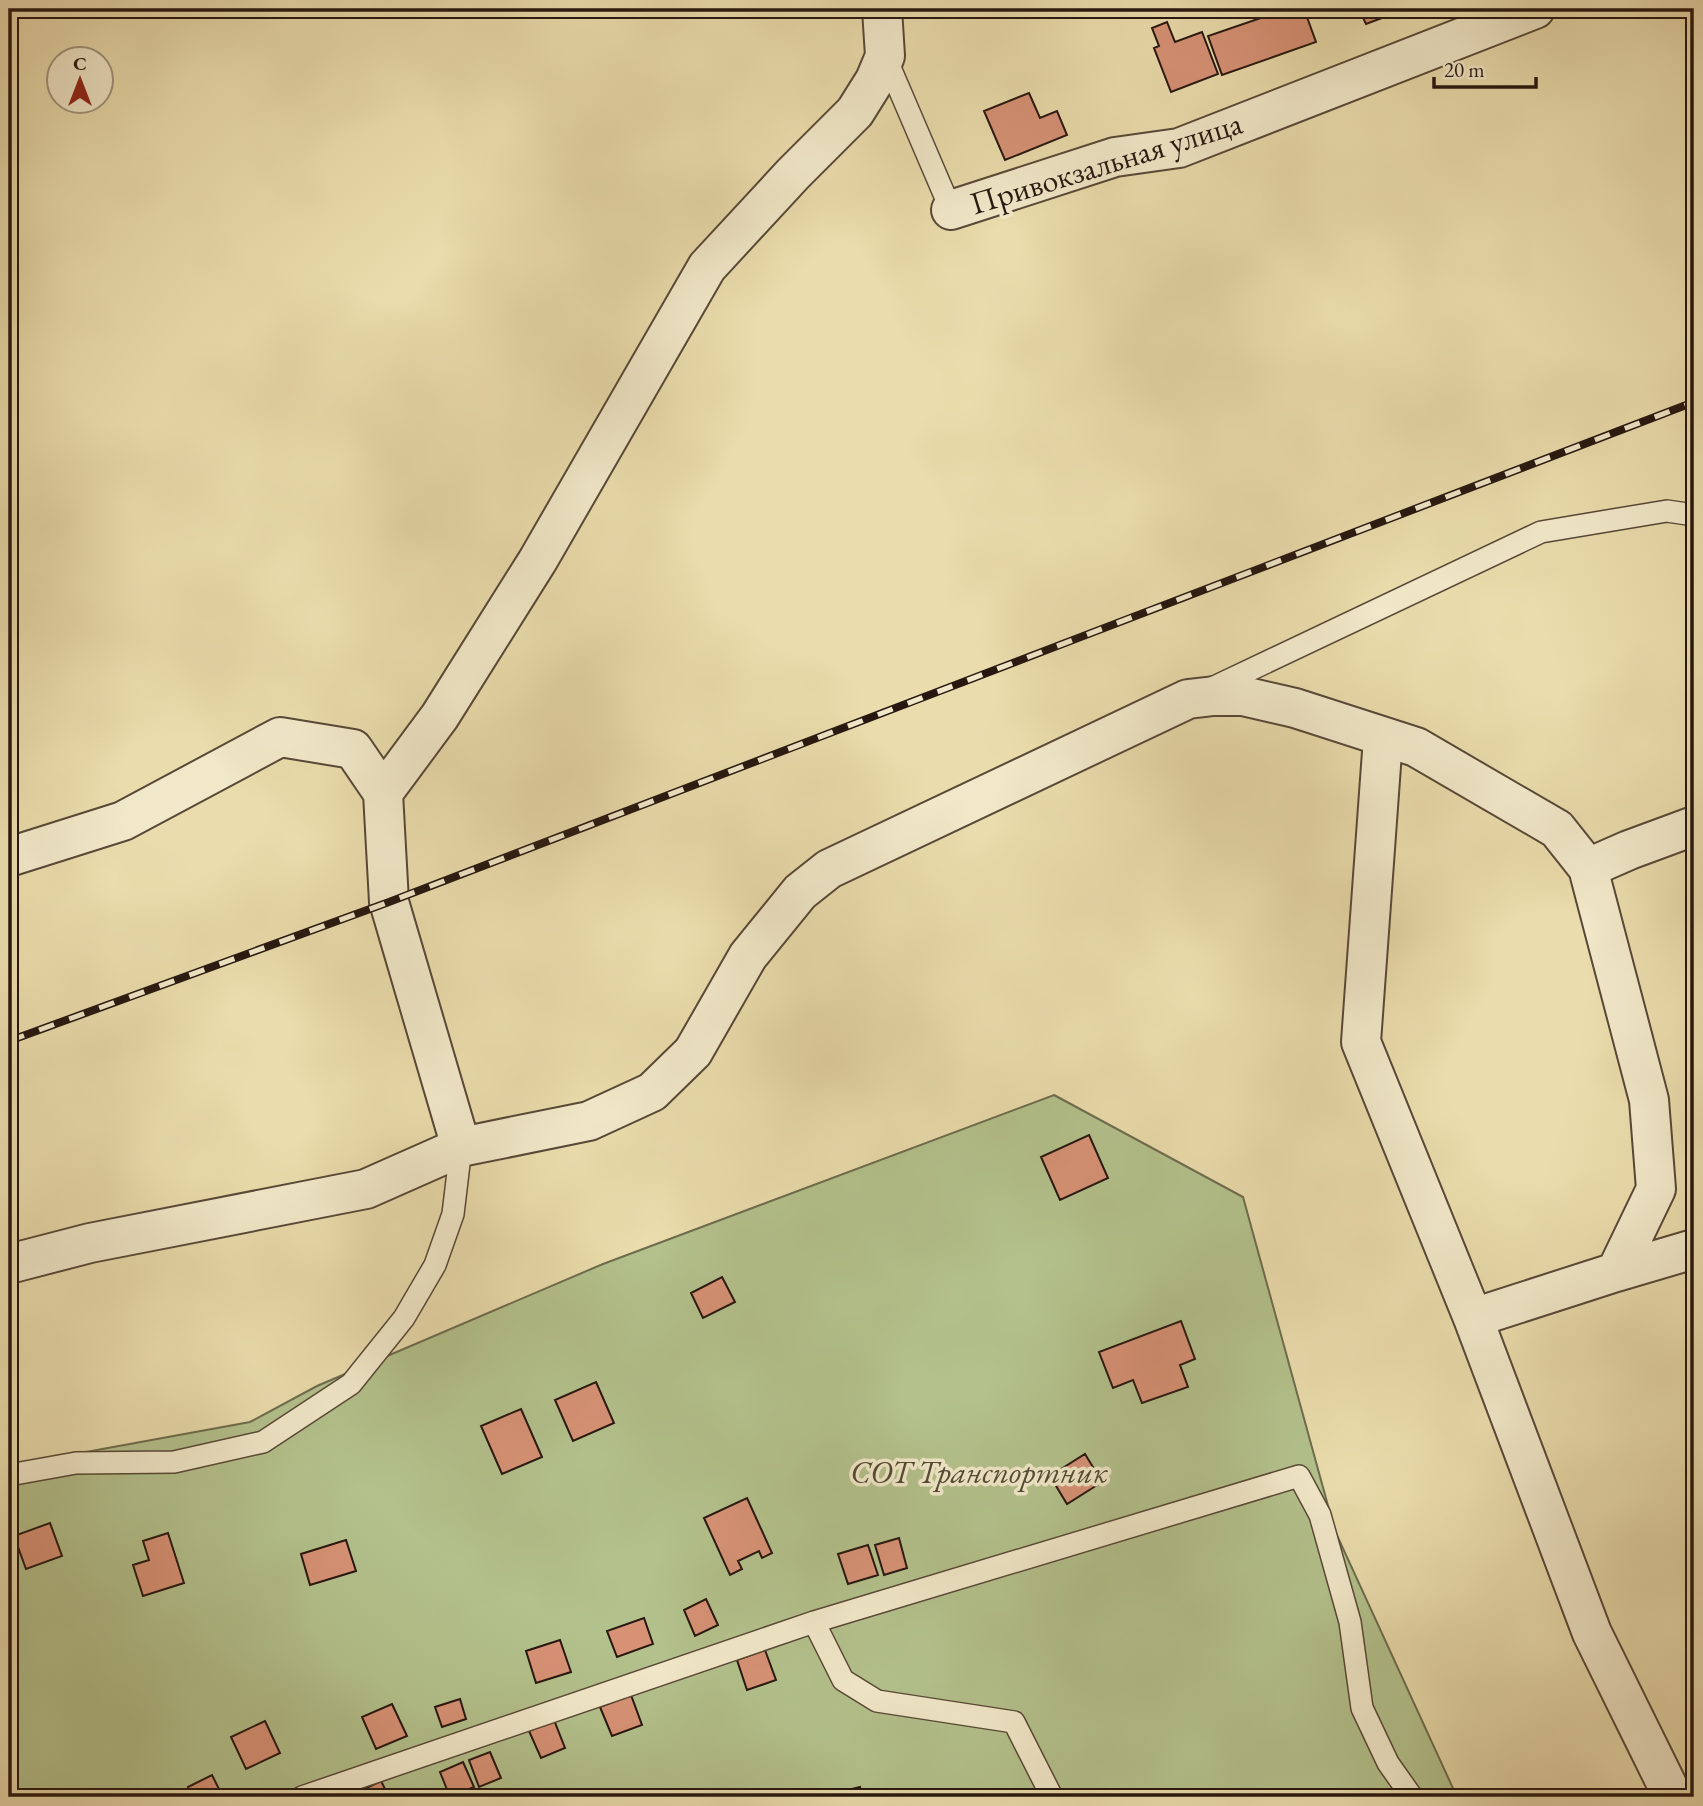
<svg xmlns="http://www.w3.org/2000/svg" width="1703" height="1806" viewBox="0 0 1703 1806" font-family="'EB Garamond',serif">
	<rect width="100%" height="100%" fill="#eadcac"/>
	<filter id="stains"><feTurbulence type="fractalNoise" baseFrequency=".00286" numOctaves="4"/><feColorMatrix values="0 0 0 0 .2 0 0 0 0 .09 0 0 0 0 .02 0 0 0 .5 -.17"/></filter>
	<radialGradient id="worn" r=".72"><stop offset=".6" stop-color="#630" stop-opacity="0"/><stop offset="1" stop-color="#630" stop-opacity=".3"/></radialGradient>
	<path fill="#b3c18c" stroke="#6d6c4e" stroke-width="2" d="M1054 1095 1243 1197 1335 1531 1457 1797H9V1466L250 1422 317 1386 603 1264Z"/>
	<path fill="#d79276" stroke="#271710" stroke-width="2" d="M1287 9H1304L1316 42 1222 75 1208 36Z
		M1359 9H1406L1366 24Z
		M1167 22 1175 42 1202 32 1218 74 1171 92 1154 48 1159 46 1152 28Z
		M1029 93 1040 118 1057 111 1067 135 1005 160 984 111Z
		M1089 1135 1108 1178 1060 1200 1041 1157Z
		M722 1277 735 1302 703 1318 691 1293Z
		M1181 1321 1195 1359 1180 1365 1188 1387 1142 1403 1133 1380 1113 1388 1099 1352Z
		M596 1382 614 1423 573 1441 555 1400Z
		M521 1409 542 1457 502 1474 481 1426Z
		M1085 1454 1102 1482 1067 1504 1050 1476Z
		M747 1498 772 1553 762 1558 759 1551 738 1561 742 1569 730 1575 704 1518Z
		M50 1523 62 1556 26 1569 14 1536Z
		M168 1533 184 1583 143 1596 133 1565 149 1560 143 1541Z
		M899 1538 907 1568 884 1575 875 1545Z
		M346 1540 356 1571 310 1585 301 1554Z
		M868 1545 878 1575 848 1584 838 1554Z
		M706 1599 718 1625 695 1636 684 1610Z
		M644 1618 653 1644 617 1657 607 1631Z
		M560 1640 571 1672 536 1683 526 1651Z
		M765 1650 776 1680 747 1690 737 1660Z
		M631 1695 642 1725 612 1736 600 1707Z
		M460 1699 466 1719 442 1727 435 1707Z
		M392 1704 407 1736 376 1749 362 1717Z
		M554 1720 565 1748 541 1758 529 1731Z
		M265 1721 280 1753 246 1769 231 1737Z
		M490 1752 501 1778 479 1787 469 1760Z
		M463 1762 474 1787 450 1797 440 1772Z
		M212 1775 223 1797H193L188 1787Z
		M381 1781 389 1797H360L358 1792Z
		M860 1787 863 1797H832V1794Z"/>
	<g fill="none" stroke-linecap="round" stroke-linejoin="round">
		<g stroke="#584837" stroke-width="24">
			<path id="service" d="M885 56 951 210
				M1212 688 1541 532 1667 511 1694 515
				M9 1475 76 1463 174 1462 263 1442 351 1384 404 1318 435 1265 453 1214 461 1147
				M814 1622 843 1680 877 1701 1014 1722 1052 1797
				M302 1797 814 1622 1299 1476 1320 1515 1350 1622 1362 1708 1388 1763 1412 1797"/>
		</g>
		<g stroke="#584837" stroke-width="42">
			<path id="minor" d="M951 210 1115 157 1179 148 1535 9
				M1383 738 1361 1042 1473 1318 1592 1633 1673 1797
				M383 793 440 716 538 560 707 267 793 174 855 112 875 80 885 56 882 9
				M9 857 123 821 280 737 353 749 383 793 389 902 461 1147
				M1588 868 1629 850 1694 826
				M9 1264 90 1243 366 1189 461 1147 589 1121 652 1092 693 1052 748 956 800 892 829 869 1188 699 1214 696H1243L1295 708 1416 747 1557 829 1588 868 1649 1100 1656 1189 1616 1272
				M1473 1318 1616 1272 1694 1249"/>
		</g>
		<use href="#service" stroke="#f1e8c9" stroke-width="21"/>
		<use href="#minor" stroke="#f1e8c9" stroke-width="38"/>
		<g stroke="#271710" stroke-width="8">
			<path id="rail" d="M9 1041 389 902 1694 402"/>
		</g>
		<use href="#rail" stroke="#f1e8c9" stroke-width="5" stroke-dasharray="16" stroke-linecap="butt"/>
	</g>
	<g text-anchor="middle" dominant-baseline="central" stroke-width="7" stroke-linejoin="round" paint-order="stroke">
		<g font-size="32" fill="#271710" stroke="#f1e8c9">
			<text transform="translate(1106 163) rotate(-17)">Привокзальная улица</text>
		</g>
		<g font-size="32" font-style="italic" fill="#514a35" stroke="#f1e8c9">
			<text x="979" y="1472">СОТ Транспортник</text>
		</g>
	</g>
	<rect width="1703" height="1806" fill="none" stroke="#eadcac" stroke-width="35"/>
	<rect x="10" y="10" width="1682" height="1785" fill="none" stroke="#271710" stroke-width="3.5"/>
	<rect x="18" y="18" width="1668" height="1771" fill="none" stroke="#271710" stroke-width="2"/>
	<g transform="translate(80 80)"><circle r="33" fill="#f1e8c9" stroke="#a0947f" stroke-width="2"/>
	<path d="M0-5L12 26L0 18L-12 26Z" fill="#8f2418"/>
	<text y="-10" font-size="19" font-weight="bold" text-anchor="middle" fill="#271710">С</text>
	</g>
	<path d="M1434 77v10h102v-10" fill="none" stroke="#271710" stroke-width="3.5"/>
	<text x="1444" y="77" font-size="21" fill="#271710" stroke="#f1e8c9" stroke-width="5" paint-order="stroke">20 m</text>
	<rect width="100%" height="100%" filter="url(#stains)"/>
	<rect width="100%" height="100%" fill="url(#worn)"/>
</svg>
